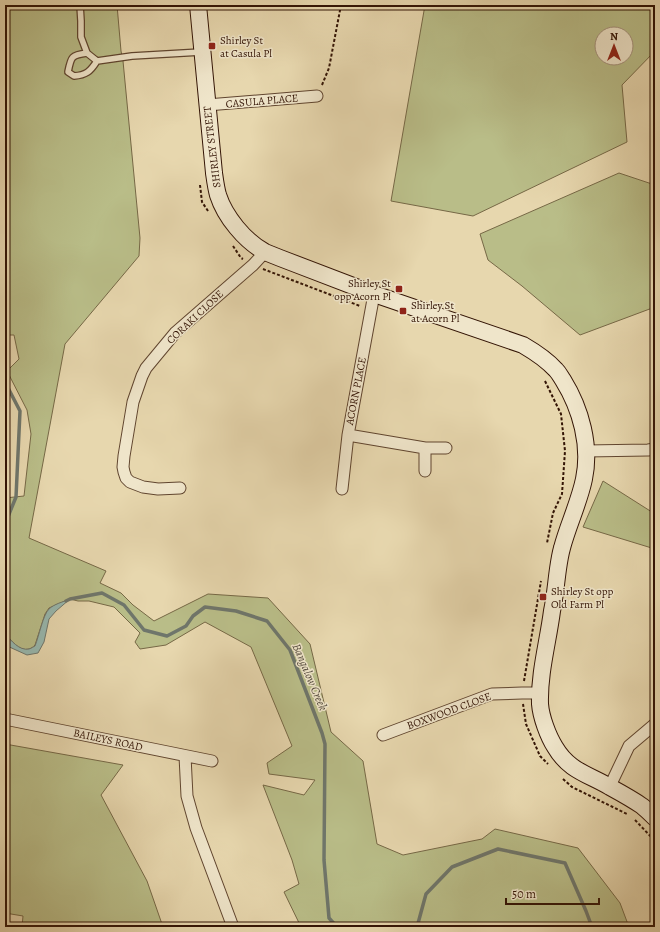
<svg xmlns="http://www.w3.org/2000/svg" width="660" height="932" viewBox="0 0 660 932" font-family="Alegreya,serif">
	<rect width="100%" height="100%" fill="#e7d7ae"/>
	<filter id="stains"><feTurbulence type="fractalNoise" baseFrequency=".005" numOctaves="4"/><feColorMatrix values="0 0 0 0 .2 0 0 0 0 .09 0 0 0 0 .02 0 0 0 .5 -.17"/></filter>
	<radialGradient id="worn" r=".72"><stop offset=".6" stop-color="#630" stop-opacity="0"/><stop offset="1" stop-color="#630" stop-opacity=".3"/></radialGradient>
	<path fill="#b9bd88" stroke="#766846" fill-rule="evenodd" d="M5 5H117L121 51 123 61 140 238 139 256 65 344 29 538 106 571 100 583 121 593 133 605 154 621 208 594 268 598 310 644 331 732 363 761 377 844 403 855 482 839 495 829 578 848 620 903 629 927H301L284 892 299 884 292 860 263 785 304 795 315 780 269 774 267 763 292 746 251 647 205 622 166 645 140 649 135 642 140 633 114 607 89 601H78L70 599 58 604 49 608 45 614 35 645C33 647 32 648 29 649 19 652 11 640 5 634V498L24 496 31 434 27 410 7 371 19 359 14 335H5Z
		M425 5H655V51L622 85 627 142 473 216 391 201ZM602 34H626V58H602Z
		M619 173 655 185V307L580 335 522 286 488 260 480 234Z
		M603 481 655 514V549L583 527Z
		M5 744 123 765 101 795 147 881 163 927H22L23 916 5 913Z"/>
	<path fill="#97b8af" stroke="#6f766b" d="M70 599 56 611 49 619 44 642 38 653 27 655 5 645V634C11 640 19 651 29 649 32 648 33 647 35 646 39 636 43 615 49 609 54 604 63 602 70 599Z"/>
	<g fill="none" stroke-linecap="round" stroke-linejoin="round">
		<path stroke="#6f766b" stroke-width="3.5" d="M5 382 20 411 16 497 5 524
			M66 601 70 599 102 593 124 605 144 630 167 636 186 626 193 616 205 607 236 611 267 621 290 650 322 733 325 744 324 860 329 918 337 927
			M417 927 426 894 452 867 498 849 565 863 586 911 592 927"/>
		<g stroke="#60452f" stroke-width="8">
			<path id="lane" d="M80 5 81 21V37L87 53
				M97 61 87 53C71 55 71 57 68 72L74 76C86 75 90 72 97 61L132 56 201 52"/>
		</g>
		<g stroke="#60452f" stroke-width="13">
			<path id="street" d="M207 105 317 96
				M348 435 425 448H446
				M425 448V471
				M586 451 648 450 655 449
				M180 488 158 489 143 487 130 482 126 478 124 472 123 467 124 456 133 402 142 376 146 368 175 333 253 265 265 252
				M342 489 348 435 374 294
				M5 719 212 761
				M383 735 492 694 522 693H540
				M185 756 187 796 196 828 233 927
				M610 786 629 746 655 724"/>
		</g>
		<g stroke="#331405" stroke-width="18">
			<path id="secondary" d="M198 5 214 173C215 180 216 188 218 195 225 217 245 241 265 252 270 254 275 256 280 258L374 294 523 345C535 352 547 360 556 370 559 373 561 377 563 380 581 409 591 446 584 479 579 503 568 525 562 548 560 555 559 562 558 569 556 583 555 597 552 611 548 642 539 673 540 704 541 717 548 736 555 747 569 771 588 774 610 787 621 793 632 799 642 806 646 809 651 814 655 818"/>
		</g>
		<path stroke="#331405" stroke-width="2" stroke-dasharray="3 2" stroke-linecap="butt" d="M322 85 329 68 341 5
			M200 185 202 202 208 211
			M233 246 241 258 243 259
			M263 269 360 306
			M545 381 561 414 565 451 562 494 553 513 547 543
			M524 681 541 581
			M523 704 526 724 540 756 548 764
			M563 779 572 787 627 814
			M635 820 655 841"/>
		<use href="#lane" stroke="#efe5ca" stroke-width="5.5"/>
		<use href="#street" stroke="#efe5ca" stroke-width="11"/>
		<use href="#secondary" stroke="#efe5ca" stroke-width="16"/>
	</g>
	<g fill="#8f2418" stroke="#efe5ca" stroke-width="1.5">
		<rect x="208" y="42" width="8" height="8" rx="2"/>
		<rect x="395" y="285" width="8" height="8" rx="2"/>
		<rect x="399" y="307" width="8" height="8" rx="2"/>
		<rect x="539" y="593" width="8" height="8" rx="2"/>
	</g>
	<g text-anchor="middle" dominant-baseline="central" stroke-width="3" stroke-linejoin="round" paint-order="stroke">
		<g font-size="11" fill="#331405" stroke="#efe5ca" text-anchor="start">
			<text x="220" y="40">Shirley St<tspan x="220" dy="13">at Casula Pl</tspan></text>
			<text x="391" y="283" text-anchor="end">Shirley St<tspan x="391" dy="13">opp Acorn Pl</tspan></text>
			<text x="411" y="305">Shirley St<tspan x="411" dy="13">at Acorn Pl</tspan></text>
			<text x="551" y="591">Shirley St opp<tspan x="551" dy="13">Old Farm Pl</tspan></text>
		</g>
		<g font-size="11" fill="#331405" stroke="#efe5ca">
			<text transform="translate(262 101) rotate(-5)">CASULA PLACE</text>
			<text transform="translate(212 147) rotate(-97)">SHIRLEY STREET</text>
			<text transform="translate(195 317) rotate(-43)">CORAKI CLOSE</text>
			<text transform="translate(356 391) rotate(-79)">ACORN PLACE</text>
			<text transform="translate(449 711) rotate(-20)">BOXWOOD CLOSE</text>
			<text transform="translate(108 740) rotate(12)">BAILEYS ROAD</text>
		</g>
		<g font-size="12" font-style="italic" fill="#564d40" stroke="#efe5ca">
			<text transform="translate(310 677) rotate(67)">Bangalow Creek</text>
		</g>
	</g>
	<rect width="660" height="932" fill="none" stroke="#e7d7ae" stroke-width="20"/>
	<rect x="6" y="6" width="648" height="920" fill="none" stroke="#331405" stroke-width="2"/>
	<rect x="10" y="10" width="640" height="912" fill="none" stroke="#331405"/>
	<g transform="translate(614 46)"><circle r="19" fill="#efe5ca" stroke="#a4917b"/>
	<path d="M0-3L7 15L0 10L-7 15Z" fill="#8f2418"/>
	<text y="-6" font-size="11" font-weight="bold" text-anchor="middle" fill="#331405">N</text>
	</g>
	<path d="M506 898v6h93v-6" fill="none" stroke="#331405" stroke-width="2"/>
	<text x="512" y="898" font-size="12" fill="#331405" stroke="#efe5ca" stroke-width="3" paint-order="stroke">50 m</text>
	<rect width="100%" height="100%" filter="url(#stains)"/>
	<rect width="100%" height="100%" fill="url(#worn)"/>
</svg>
